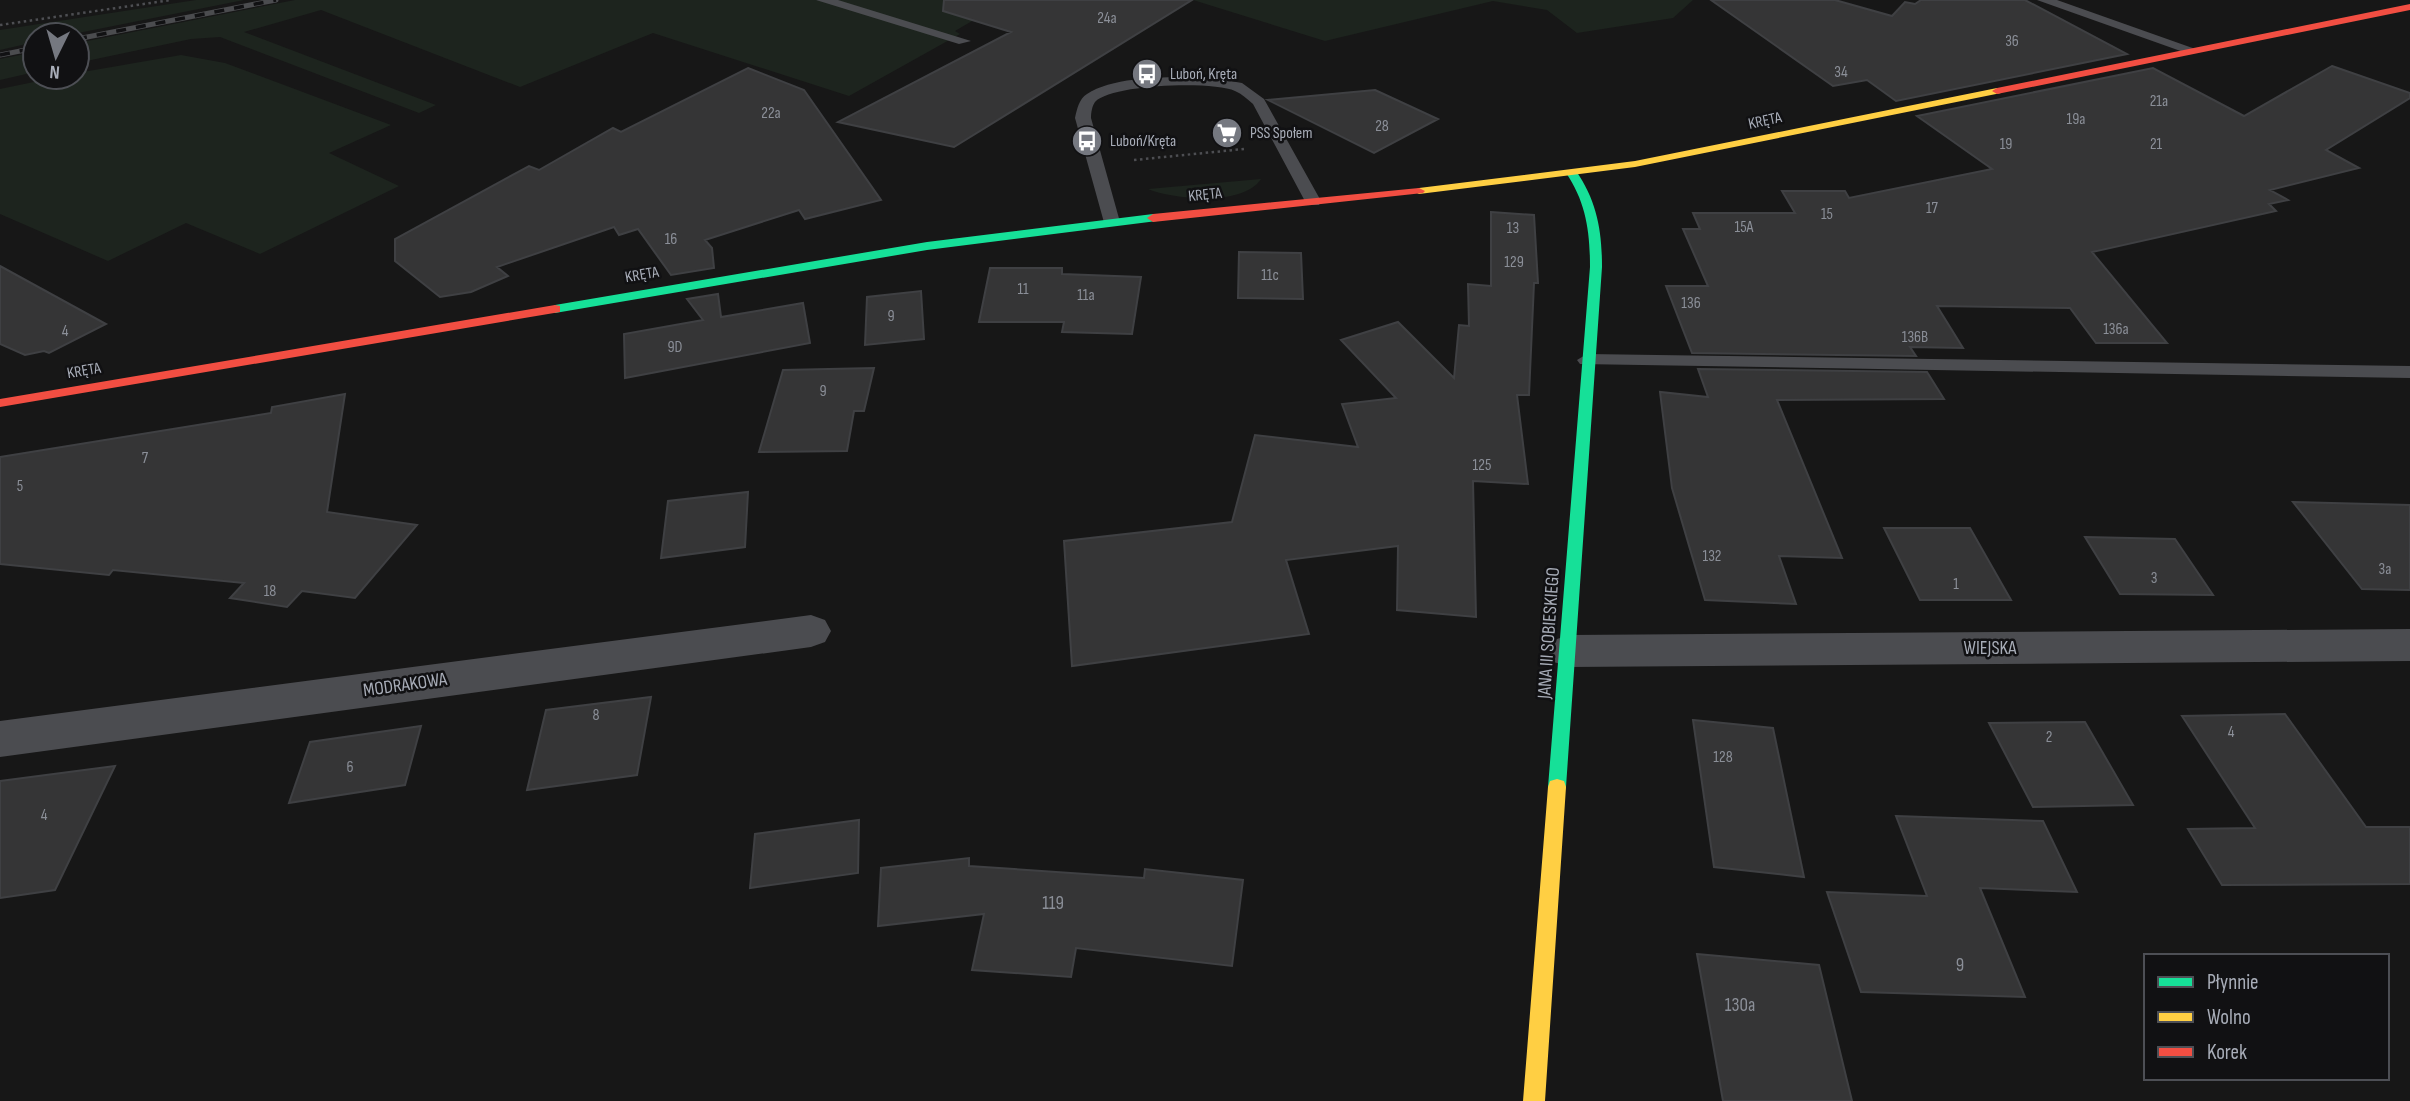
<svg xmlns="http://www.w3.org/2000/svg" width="2410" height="1101" viewBox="0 0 2410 1101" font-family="'Sofia Sans Condensed',sans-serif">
	<rect width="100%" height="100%" fill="#171717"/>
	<path fill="#1d241e" d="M196 0H244L68 35H35V42L0 50V30Z
		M295 0H1008L955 31 960 34 849 96 653 33 520 87 321 10 244 32 436 105 419 113 220 37 191 39 77 63V43Z
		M1193 0H1693L1673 18 1577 33 1547 10 1493 1 1325 41Z
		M35 52V72L0 80V59Z
		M181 55 225 63 391 125 329 153 399 186 260 254 186 223 108 261 0 214V89L58 77H77V73Z
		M1261 179C1244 206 1175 200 1148 189Z"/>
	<path fill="#353536" stroke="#3f4043" stroke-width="2" d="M944 0H1192L954 147 838 122 1011 32 943 11Z
		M1711 0H1835L1892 16 1905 2 1915 4 1921 0H2025L2127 54 1896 101 1867 80 1833 86Z
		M2332 66 2410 93V98L2326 150 2359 168 2270 190 2288 200 2269 204 2276 211 2092 252 2167 343H2096L2070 308 1937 306 1963 348 1910 347 1916 356 1692 353 1666 286H1708L1683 229H1700L1693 213H1795L1782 191H1845L1849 198 1992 169 1917 116 2153 68 2244 116Z
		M748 68 804 90 881 200 805 219 799 210 705 240 712 248 714 268 671 275 638 229 619 235 614 227 497 267 508 276 471 292 440 297 395 261V239L529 166 539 170 613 128 621 132Z
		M1375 90 1438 119 1374 153 1268 100Z
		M1491 212 1534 215 1538 283H1534L1529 395H1517L1528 484 1473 481 1476 617 1397 610 1398 546 1286 560 1309 634 1072 666 1064 541 1232 522 1255 435 1358 447 1342 404 1396 398 1341 340 1398 322 1454 378 1459 325 1469 326 1468 284 1491 286Z
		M1239 252 1301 253 1303 299 1238 298Z
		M0 266 106 324 49 353 44 351 25 355 0 344Z
		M990 268H1062V274L1141 277 1132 334 1062 332 1064 322H979Z
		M921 291 924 339 865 345 867 297Z
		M718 294 721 317 803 303 810 343 625 378 624 334 703 320 687 299Z
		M874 368 864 411H854L847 451 759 452 783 370Z
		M1698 369 1927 372 1944 399 1777 400 1842 558 1779 556 1796 604 1705 600 1672 488 1660 392 1708 397Z
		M345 394 327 512 417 525 355 598 302 591 287 607 230 598 244 583 113 570 109 575 0 564V457L271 413 272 407Z
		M748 492 745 547 661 558 668 501Z
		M2293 502 2410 505V590L2362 589Z
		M1884 528H1970L2011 600H1920Z
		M2085 537 2175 539 2213 595 2120 594Z
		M651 697 637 775 527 790 546 710Z
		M2285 714 2366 827H2410V884L2222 885 2188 829 2255 828 2182 716Z
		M1693 720 1773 728 1804 877 1714 867Z
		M2085 722 2133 805 2033 807 1989 723Z
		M421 726 405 785 289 803 310 742Z
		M115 766 55 890 0 898V781Z
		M1896 816 2043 821 2077 892 1980 888 2025 997 1861 992 1827 892 1927 896Z
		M859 820 858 873 750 888 755 834Z
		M969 858V866L1144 878 1145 869 1243 880 1232 966 1076 948 1071 977 972 970 984 914 878 926 881 868Z
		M1697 954 1819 965 1852 1101H1723Z"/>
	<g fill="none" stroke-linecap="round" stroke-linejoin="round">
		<path stroke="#4d4e52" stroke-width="2.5" stroke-dasharray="2.5 3.5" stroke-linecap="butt" d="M0 25 171 0
			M1134 160 1244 149"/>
		<path fill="#4b4c50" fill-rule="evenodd" d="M816 0H838L971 41 959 44Z
			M2037 0H2057L2201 51 2189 54Z
			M1207 77 1242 83 1264 99 1321 201 1319 205H1307L1253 104C1247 99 1242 94 1235 91 1213 81 1112 84 1095 102 1092 106 1091 113 1091 118L1120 222 1117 226H1105L1075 118C1077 109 1079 99 1087 94 1115 75 1175 77 1207 77Z
			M1587 354 2410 366V378L1580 364 1577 360Z"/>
		<path fill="#4b4c50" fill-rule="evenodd" d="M811 615 825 620 831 631 825 642 811 647 0 757V721Z
			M2410 629V661L1569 667 1554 662 1548 651 1554 640 1569 635Z"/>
		<path fill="#16e098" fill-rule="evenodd" d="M1572 170 1576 171C1597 201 1602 231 1602 267L1566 787 1564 793 1557 795 1550 793 1548 787 1590 267C1590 232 1586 202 1566 173Z
			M1153 214 1159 218 1157 221 927 250 555 313 549 309 555 305 927 242Z"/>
		<path fill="#ffcf43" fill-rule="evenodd" d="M1997 88 2001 89V93L1635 167 1419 194 1413 191 1419 188 1635 161Z
			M1557 779 1564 781 1566 787 1545 1101H1523L1548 787 1550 781Z"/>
		<path fill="#f24e42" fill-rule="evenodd" d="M2410 4V10L1997 94 1992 91 1997 88Z
			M1419 188 1425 191 1423 193 1153 222 1147 218 1153 214Z
			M555 305 560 306V312L0 407V399Z"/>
		<g stroke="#4b4c4f" stroke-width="5">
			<path id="rail" d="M77 39 276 0
				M0 55 35 48"/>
		</g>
		<use href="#rail" stroke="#111113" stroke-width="3.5" stroke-dasharray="10" stroke-linecap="butt"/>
	</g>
	<defs>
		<g id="bus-disc" transform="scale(1.575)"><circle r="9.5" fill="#757880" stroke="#111113"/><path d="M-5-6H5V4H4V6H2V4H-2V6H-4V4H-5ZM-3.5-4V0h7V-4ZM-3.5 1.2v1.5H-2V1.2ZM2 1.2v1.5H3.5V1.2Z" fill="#fff"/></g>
		<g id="supermarket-disc" transform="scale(1.575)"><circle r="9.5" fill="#757880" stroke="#111113"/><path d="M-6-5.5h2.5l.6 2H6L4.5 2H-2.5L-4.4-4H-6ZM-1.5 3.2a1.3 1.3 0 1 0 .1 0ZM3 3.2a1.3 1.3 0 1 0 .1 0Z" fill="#fff"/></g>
	</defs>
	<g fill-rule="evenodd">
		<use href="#bus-disc" x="1147" y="74"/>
		<use href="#supermarket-disc" x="1227" y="133"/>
		<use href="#bus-disc" x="1087" y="141"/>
	</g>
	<g text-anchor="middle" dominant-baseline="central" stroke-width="5" stroke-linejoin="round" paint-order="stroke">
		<g font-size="16" fill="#8b8f98">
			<text x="1107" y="18">24a</text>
			<text x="2012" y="41">36</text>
			<text x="1841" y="72">34</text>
			<text x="2159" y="101">21a</text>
			<text x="771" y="113">22a</text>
			<text x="2076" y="119">19a</text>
			<text x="1382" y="126">28</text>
			<text x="2006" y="144">19</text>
			<text x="2156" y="144">21</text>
			<text x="1932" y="208">17</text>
			<text x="1827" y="214">15</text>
			<text x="1744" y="227">15A</text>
			<text x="1513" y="228">13</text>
			<text x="671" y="239">16</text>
			<text x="1514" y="262">129</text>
			<text x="1270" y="275">11c</text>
			<text x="1023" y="289">11</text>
			<text x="1086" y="295">11a</text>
			<text x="1691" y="303">136</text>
			<text x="891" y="316">9</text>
			<text x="2116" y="329">136a</text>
			<text x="65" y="331">4</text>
			<text x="1915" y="337">136B</text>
			<text x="675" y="347">9D</text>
			<text x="823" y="391">9</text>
			<text x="145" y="458">7</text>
			<text x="1482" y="465">125</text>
			<text x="20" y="486">5</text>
			<text x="1712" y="556">132</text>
			<text x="2385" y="569">3a</text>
			<text x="2154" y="578">3</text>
			<text x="1956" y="584">1</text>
			<text x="270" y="591">18</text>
			<text x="596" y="715">8</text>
			<text x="2231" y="732">4</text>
			<text x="2049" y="737">2</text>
			<text x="1723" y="757">128</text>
			<text x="350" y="767">6</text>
			<text x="44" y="815">4</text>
		</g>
		<g font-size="16" fill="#a8adb8" stroke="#111113" text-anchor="start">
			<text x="1170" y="74">Luboń, Kręta</text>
			<text x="1250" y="133">PSS Społem</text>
			<text x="1110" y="141">Luboń/Kręta</text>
		</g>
		<g font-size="16" fill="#a8adb8" stroke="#111113">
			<text transform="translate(1765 121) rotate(-12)">KRĘTA</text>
			<text transform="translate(1205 195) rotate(-6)">KRĘTA</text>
			<text transform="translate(642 275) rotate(-10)">KRĘTA</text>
			<text transform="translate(84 371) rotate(-10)">KRĘTA</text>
		</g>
		<g font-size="19" fill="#a8adb8" stroke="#111113">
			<text transform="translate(1549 633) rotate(-86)">JANA III SOBIESKIEGO</text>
			<text x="1990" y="648">WIEJSKA</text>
			<text transform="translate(405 685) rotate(-8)">MODRAKOWA</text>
		</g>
		<g font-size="19" fill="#8b8f98">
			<text x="1053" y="903">119</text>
			<text x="1960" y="965">9</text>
			<text x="1740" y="1005">130a</text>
		</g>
	</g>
	<rect x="2144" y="954" width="245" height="126" fill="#111113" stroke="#4d4f55" stroke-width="2"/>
	<rect x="2158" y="977" width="35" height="10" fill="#16e098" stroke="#4d4f55" stroke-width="2"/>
	<text x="2207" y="989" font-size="21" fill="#a8adb8">Płynnie</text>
	<rect x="2158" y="1012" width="35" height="10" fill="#ffcf43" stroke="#4d4f55" stroke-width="2"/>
	<text x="2207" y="1024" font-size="21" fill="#a8adb8">Wolno</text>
	<rect x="2158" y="1047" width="35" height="10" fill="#f24e42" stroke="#4d4f55" stroke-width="2"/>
	<text x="2207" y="1059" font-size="21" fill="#a8adb8">Korek</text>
	<g transform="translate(56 56) rotate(185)"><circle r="33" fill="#111113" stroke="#4d4f55" stroke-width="2"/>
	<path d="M0-5L12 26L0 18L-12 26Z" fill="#757880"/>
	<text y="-10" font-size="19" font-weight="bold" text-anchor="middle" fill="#a8adb8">N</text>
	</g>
</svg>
